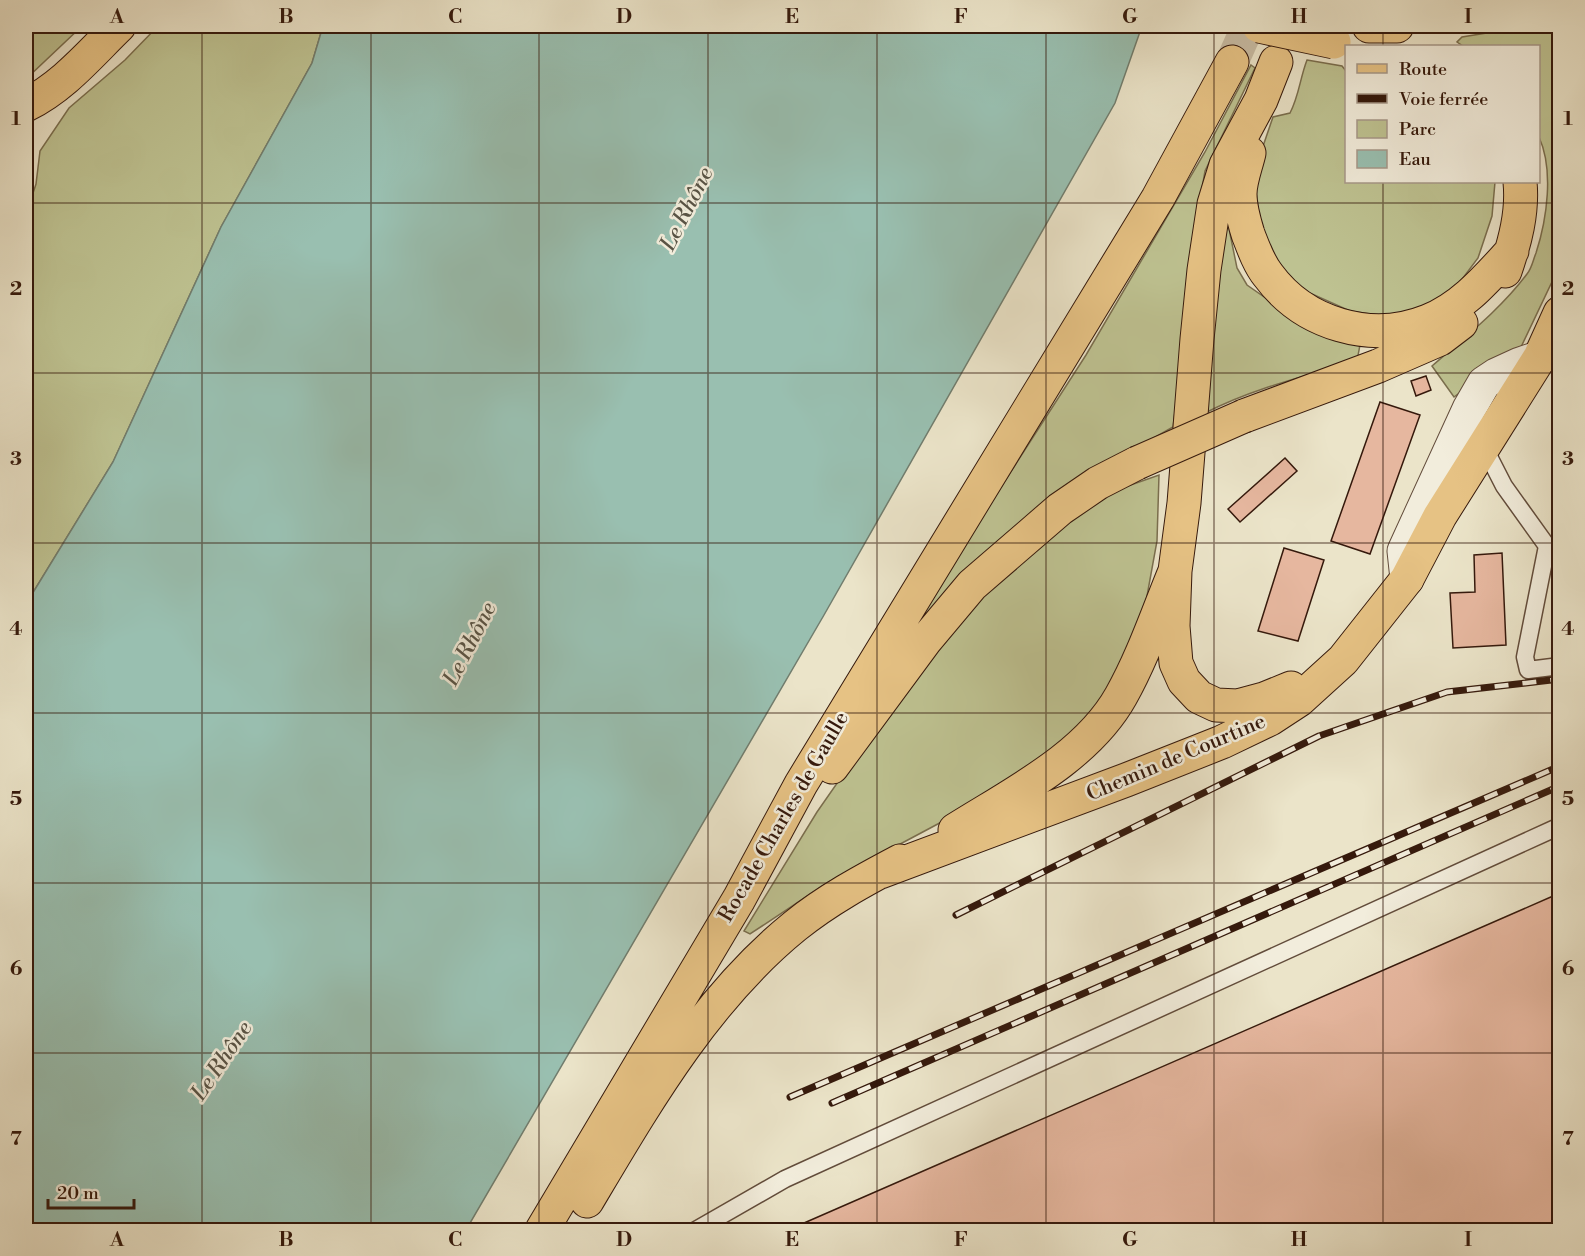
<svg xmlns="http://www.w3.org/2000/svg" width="1585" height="1256" viewBox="0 0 1585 1256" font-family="'Libre Bodoni',serif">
	<rect width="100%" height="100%" fill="#ebe4c9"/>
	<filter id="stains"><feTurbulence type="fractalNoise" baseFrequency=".00333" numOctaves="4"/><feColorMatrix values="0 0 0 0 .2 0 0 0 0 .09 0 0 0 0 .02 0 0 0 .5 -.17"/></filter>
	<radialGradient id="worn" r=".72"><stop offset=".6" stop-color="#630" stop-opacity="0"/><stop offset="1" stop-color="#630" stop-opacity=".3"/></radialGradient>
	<path fill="#bec291" stroke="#7a6e4e" stroke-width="1.5" d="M26 26H82L26 79Z
		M158 26H323L312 63 221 227 113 462 26 604V214L36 184 40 151 69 108 125 60Z
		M1509 26H1559V267L1521 347 1454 397 1432 366C1465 337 1501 309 1527 274 1532 268 1533 260 1536 253 1547 219 1554 170 1539 137L1538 46H1463L1457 42 1462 37 1499 31Z
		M1307 60 1342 66 1346 71V182H1495L1492 216 1478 258 1457 286 1429 305 1398 318 1350 311 1303 290 1270 255 1253 196 1259 158 1273 117 1290 113C1299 96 1300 78 1307 60Z
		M1251 65 1255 68 1205 171 1195 229 1189 305 1173 427 1103 467 1026 517 956 586 884 678 932 594 1086 355 1205 152Z
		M1226 214 1237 268 1247 285 1283 310 1360 345 1357 361C1306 376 1253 388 1205 413Z
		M1159 475 1157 541 1143 618 1107 695 1071 741 1011 785 827 883 750 934 744 931 817 812 886 713 1004 572 1108 493Z"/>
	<path fill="#99bfb0" stroke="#717d6e" stroke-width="1.5" d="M323 26H1142L1115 103 824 615 466 1230H26V604L113 462 221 227 312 63Z"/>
	<path fill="#e6b79f" stroke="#35190c" stroke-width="1.5" d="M1426 376 1431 390 1416 396 1411 381Z
		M1380 402 1420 415 1370 554 1331 541Z
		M1285 458 1297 471 1240 522 1228 509Z
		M1284 548 1324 560 1298 641 1258 631Z
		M1502 553 1506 645 1453 648 1450 593 1475 592 1474 555Z
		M1560 893V1230H788Z"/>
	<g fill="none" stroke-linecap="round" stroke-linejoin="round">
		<path stroke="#c7bba3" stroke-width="33" stroke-dasharray="33 16" stroke-linecap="butt" d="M1232 62 1248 26"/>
		<g stroke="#624c3b" stroke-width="19">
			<path id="service" d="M1484 447 1504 486 1547 546 1525 657 1528 670 1560 666
				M696 1230 785 1179 1560 826"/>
		</g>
		<g stroke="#624c3b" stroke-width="35">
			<path id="minor" d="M1407 579 1404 551 1469 409 1484 383 1496 375 1520 364 1555 352"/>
		</g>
		<g stroke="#35190c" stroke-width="35">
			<path id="primary" d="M1369 26H1397
				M1276 62 1261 100 1226 165 1214 204 1204 270 1197 339 1184 503 1175 571 1173 626 1176 663 1184 681 1199 697 1216 705 1238 706 1264 699 1291 688
				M26 105C63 87 90 54 119 26
				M1249 153C1246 166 1240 181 1240 194 1240 207 1244 221 1248 234 1253 247 1259 264 1268 275 1304 324 1371 344 1428 321 1463 307 1487 278 1512 251
				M1505 271C1515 242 1523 212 1520 182
				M1244 416 1378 366 1440 339 1461 323
				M832 767 925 641 972 585 1060 509 1098 483 1137 463
				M955 830C1012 794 1087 757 1121 696 1143 657 1158 612 1175 571
				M880 872 1126 780 1222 742 1270 719 1299 700 1343 660 1407 579 1440 516 1540 357 1560 313
				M587 1201C646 1102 705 999 795 926 827 900 864 880 900 861
				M542 1230 739 899 801 784 1158 198 1232 62"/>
		</g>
		<use href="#service" stroke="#f2eddc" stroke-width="16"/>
		<use href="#minor" stroke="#f2eddc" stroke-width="33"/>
		<use href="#primary" stroke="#e6c284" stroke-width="33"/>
		<g stroke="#35190c" stroke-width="7">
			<path id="rail" d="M956 915 1319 736 1447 692 1560 679
				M790 1097 1560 766
				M832 1103 1560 786"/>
		</g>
		<use href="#rail" stroke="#f2eddc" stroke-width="4.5" stroke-dasharray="14" stroke-linecap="butt"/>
		<g stroke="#35190c" stroke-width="35" stroke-linecap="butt">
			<path id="primary-bridge" d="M1259 26 1334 42
				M1137 463 1244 416"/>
		</g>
		<use href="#primary-bridge" stroke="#e6c284" stroke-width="33"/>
	</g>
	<path fill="none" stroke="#35190c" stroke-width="1.5" stroke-opacity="0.55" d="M202 26V1230M371 26V1230M539 26V1230M708 26V1230M877 26V1230M1046 26V1230M1214 26V1230M1383 26V46M1383 182V1230M26 203H1560M26 373H1560M26 543H1560M26 713H1560M26 883H1560M26 1053H1560"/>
	<g text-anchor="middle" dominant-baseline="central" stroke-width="5" stroke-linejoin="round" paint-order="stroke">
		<g font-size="21" fill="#35190c" stroke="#f2eddc">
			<text transform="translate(1176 758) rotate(-23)">Chemin de Courtine</text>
			<text transform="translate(784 817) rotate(-60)">Rocade Charles de Gaulle</text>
		</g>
		<g font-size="22" font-style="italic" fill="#585345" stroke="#f2eddc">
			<text transform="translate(687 209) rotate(-63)">Le Rhône</text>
			<text transform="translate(470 644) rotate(-63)">Le Rhône</text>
			<text transform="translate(222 1061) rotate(-56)">Le Rhône</text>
		</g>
	</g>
	<rect width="1585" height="1256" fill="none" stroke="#ebe4c9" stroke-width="66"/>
	<rect x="1345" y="45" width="195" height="138" fill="#f2eddc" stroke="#a69889" stroke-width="1.5"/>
	<rect x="1357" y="64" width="30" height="9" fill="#e6c284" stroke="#a69889" stroke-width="1.5"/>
	<text x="1399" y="75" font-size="18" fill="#35190c">Route</text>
	<rect x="1357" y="94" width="30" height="9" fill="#35190c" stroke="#a69889" stroke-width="1.5"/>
	<text x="1399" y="105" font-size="18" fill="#35190c">Voie ferrée</text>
	<rect x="1357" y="120" width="30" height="18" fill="#bec291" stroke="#a69889" stroke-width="1.5"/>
	<text x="1399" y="135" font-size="18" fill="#35190c">Parc</text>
	<rect x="1357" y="150" width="30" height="18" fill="#99bfb0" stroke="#a69889" stroke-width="1.5"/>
	<text x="1399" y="165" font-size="18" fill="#35190c">Eau</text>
	<path d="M48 1199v9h86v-9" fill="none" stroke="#35190c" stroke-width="3"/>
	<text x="57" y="1199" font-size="18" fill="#35190c" stroke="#f2eddc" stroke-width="4.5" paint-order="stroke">20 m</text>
	<rect x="33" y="33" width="1519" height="1190" fill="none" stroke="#35190c" stroke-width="2"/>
	<g font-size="20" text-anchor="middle" font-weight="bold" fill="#35190c">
		<text x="117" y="23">A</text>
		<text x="286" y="23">B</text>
		<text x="455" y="23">C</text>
		<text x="624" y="23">D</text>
		<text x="792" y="23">E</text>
		<text x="961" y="23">F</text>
		<text x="1130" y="23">G</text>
		<text x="1299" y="23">H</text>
		<text x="1468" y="23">I</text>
		<text x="16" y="125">1</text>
		<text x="1568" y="125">1</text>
		<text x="16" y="295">2</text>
		<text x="1568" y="295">2</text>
		<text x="16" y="465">3</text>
		<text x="1568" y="465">3</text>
		<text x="16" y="635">4</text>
		<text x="1568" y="635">4</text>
		<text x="16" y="805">5</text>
		<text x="1568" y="805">5</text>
		<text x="16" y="975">6</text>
		<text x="1568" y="975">6</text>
		<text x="16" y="1145">7</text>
		<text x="1568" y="1145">7</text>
		<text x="117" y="1246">A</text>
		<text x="286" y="1246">B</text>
		<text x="455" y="1246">C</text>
		<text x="624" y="1246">D</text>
		<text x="792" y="1246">E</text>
		<text x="961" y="1246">F</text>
		<text x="1130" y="1246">G</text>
		<text x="1299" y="1246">H</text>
		<text x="1468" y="1246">I</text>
	</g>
	<rect width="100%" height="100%" filter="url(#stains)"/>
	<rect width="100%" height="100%" fill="url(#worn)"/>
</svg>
